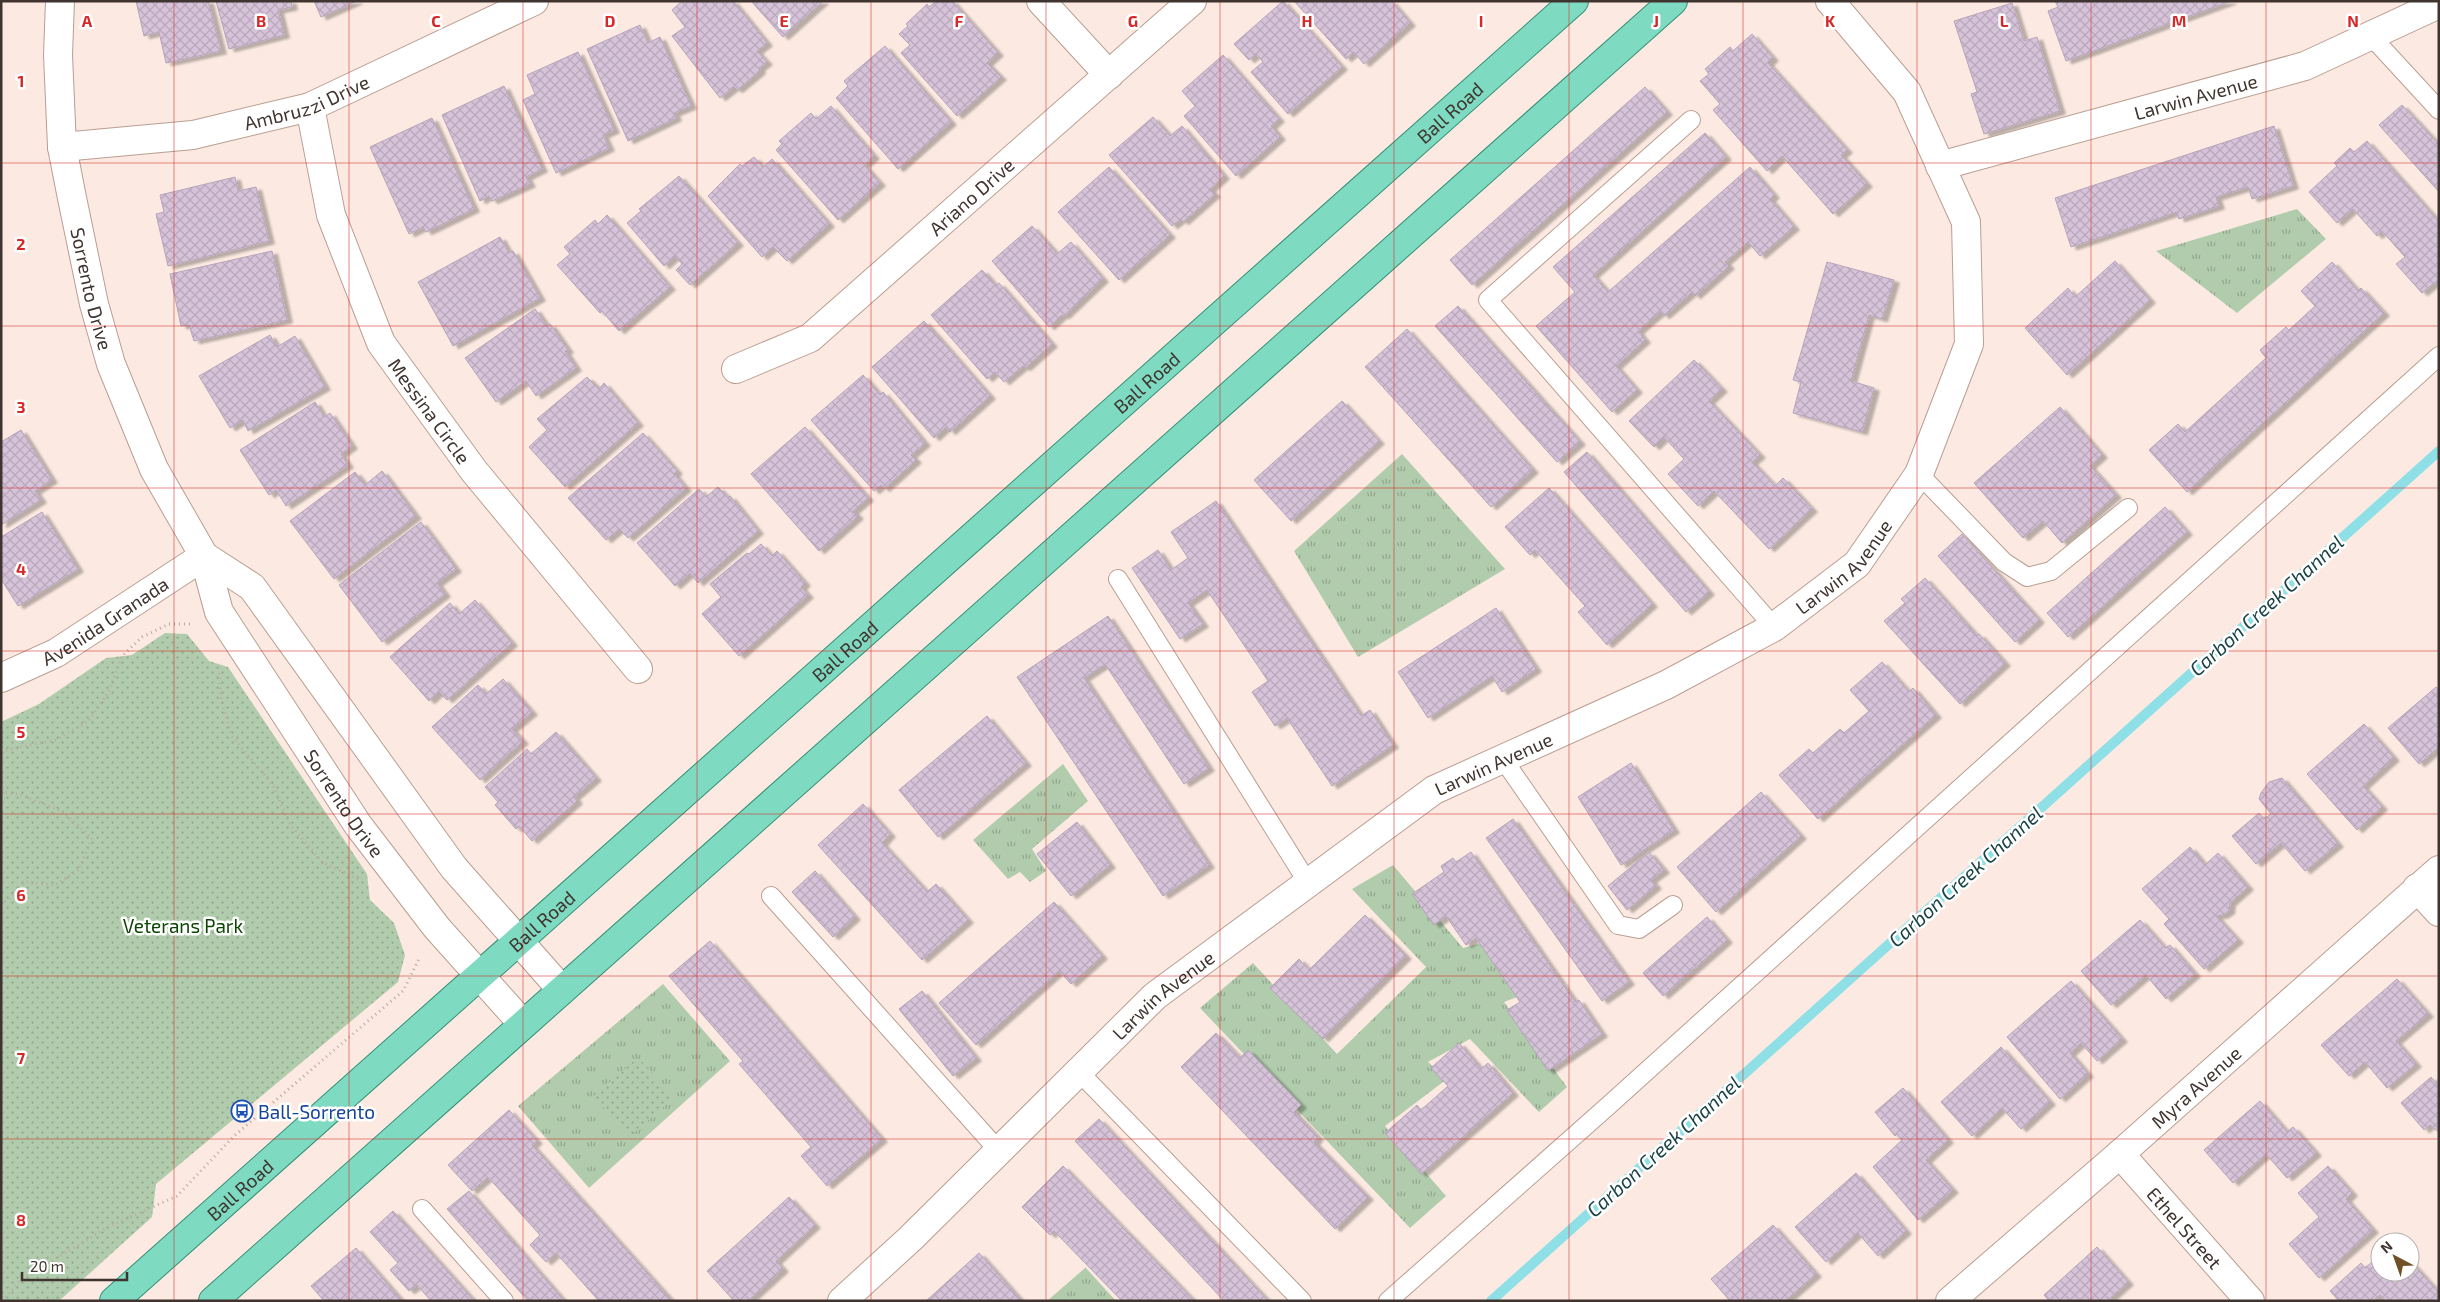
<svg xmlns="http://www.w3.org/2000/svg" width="2440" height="1302" viewBox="0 0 2440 1302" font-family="'Exo 2',sans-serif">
	<defs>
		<pattern id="grass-tufts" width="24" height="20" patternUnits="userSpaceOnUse" patternTransform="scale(1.25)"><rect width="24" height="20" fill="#b1ccac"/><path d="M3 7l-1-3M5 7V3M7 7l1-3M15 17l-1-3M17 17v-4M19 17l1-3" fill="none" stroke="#91a68c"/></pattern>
		<pattern id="park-dots" width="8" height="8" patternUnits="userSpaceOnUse" patternTransform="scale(1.25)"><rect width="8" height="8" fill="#b1ccac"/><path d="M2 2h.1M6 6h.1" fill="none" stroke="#91a68c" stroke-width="1.8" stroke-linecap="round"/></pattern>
		<pattern id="building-cross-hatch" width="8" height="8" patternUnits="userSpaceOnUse" patternTransform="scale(1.25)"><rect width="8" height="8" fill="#d6c3da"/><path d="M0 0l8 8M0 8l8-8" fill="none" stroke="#b9a8bb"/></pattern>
		<filter id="shadow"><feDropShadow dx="5.5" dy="3" stdDeviation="1" flood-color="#0004"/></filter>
	</defs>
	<rect width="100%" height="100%" fill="#fceae2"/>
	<path fill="url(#grass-tufts)" d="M2297 209 2326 239 2237 313 2156 251Z
		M1402 454 1505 569 1358 657 1294 551Z
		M1063 764 1088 801 1032 849 1046 871 1030 882 1020 872 1008 879 973 840Z
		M1393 865 1463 948 1482 943 1517 997 1504 1002 1567 1087 1539 1112 1470 1039 1428 1062 1447 1079 1385 1126 1446 1196 1410 1228 1200 1008 1253 963 1337 1054 1426 967 1352 889Z
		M663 984 730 1061 589 1188 518 1106Z
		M1085 1267 1116 1301H1047L1085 1268Z"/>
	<path fill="url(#park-dots)" d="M165 633 187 634 209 661 228 667 367 874 370 900 394 923 405 955 398 982 156 1184 152 1217 59 1301H1V722L39 704 106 658 132 655Z
		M638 1057 674 1098 629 1137 593 1096Z"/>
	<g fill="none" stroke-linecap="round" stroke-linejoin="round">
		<path stroke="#8ee0e6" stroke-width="10" d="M1491 1301 2439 451"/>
	</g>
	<path fill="url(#building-cross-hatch)" stroke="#b6a4ba" filter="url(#shadow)" d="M136 1H208L221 51 166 63 159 32 144 36Z
		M216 1H291L292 7 278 10 284 35 229 49Z
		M314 1H357L321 17Z
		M682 1H733L767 43 757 51 767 62 759 68 760 71 737 90 734 87 720 98 672 36 685 27 672 10Z
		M751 1H823L783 37Z
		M936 1H952L998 53 987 63 1001 77 957 116 901 53 910 45 899 34 908 26 906 24 927 4 929 7Z
		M1283 1 1342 67 1288 114 1251 72 1263 62 1256 54 1249 60 1234 44Z
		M1294 1H1391L1410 23 1364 64 1354 52 1346 59Z
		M2055 1H2231L2066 61 2048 11 2058 7Z
		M2012 3 2024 41 2037 37 2060 111 1984 134 1971 94 1977 92 1954 21Z
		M640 25 648 43 660 37 691 106 674 113 676 118 628 141 587 49Z
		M1752 34 1773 58 1768 63 1847 150 1841 155 1867 184 1833 214 1782 156 1767 171 1713 110 1720 104 1700 81 1709 74 1705 69 1730 47 1733 51Z
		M885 46 951 122 898 169 836 98 848 86 844 81Z
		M578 52 614 130 603 135 609 148 556 173 523 100 535 94 527 75Z
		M1223 55 1279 119 1271 126 1280 137 1236 176 1184 116 1195 106 1182 91Z
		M504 86 542 169 526 177 530 184 492 201 489 196 480 201 442 115Z
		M1645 87 1667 112 1472 285 1450 260Z
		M2402 105 2439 145V192L2379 125Z
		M831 106 874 156 864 165 880 183 838 220 776 150 782 144 779 141 811 113 816 119Z
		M1153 117 1170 136 1182 126 1224 176 1210 189 1215 194 1183 222 1181 219 1172 226 1109 155Z
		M432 118 474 209 426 232 423 227 409 234 370 147Z
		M2274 126 2293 186 2252 199 2248 187 2216 197 2219 206 2179 219 2177 212 2071 247 2055 198Z
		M1705 133 1726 157 1593 275 1608 292 1750 167 1774 195 1770 199 1794 227 1760 256 1748 242 1725 262 1729 266 1695 296 1692 292 1664 316 1660 312 1638 331 1645 340 1616 366 1637 390 1612 412 1536 326 1575 292 1553 267Z
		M2367 141 2439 222V279L2422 293 2396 264 2405 257 2382 231 2377 236 2353 209 2337 223 2309 192 2337 166 2334 163 2350 148 2354 152Z
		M754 157 763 167 772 159 829 224 787 261 773 247 762 257 708 196 740 164 742 166Z
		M1109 167 1170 235 1119 280 1058 212Z
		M679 176 738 243 690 285 676 270 682 264 675 256 664 266 627 223 641 211 639 209Z
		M235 177 238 191 256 187 269 241 168 266 156 214 164 212 160 195Z
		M607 215 670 287 619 331 602 311 600 313 557 265 570 254 564 247 595 220 598 224Z
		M1032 226 1057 254 1071 242 1103 279 1064 316 1062 315 1049 327 992 261Z
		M500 237 509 253 513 251 540 298 453 346 418 282Z
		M272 251 287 320 194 341 189 325 181 326 170 274Z
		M2115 261 2150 300 2067 375 2025 328 2068 288 2075 297Z
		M1827 262 1894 280 1882 319 1869 315 1851 381 1874 388 1862 432 1793 413 1801 382 1793 380Z
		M2332 262 2358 291 2361 288 2384 313 2187 492 2149 450 2178 424 2185 432 2266 358 2260 350 2286 327 2289 330 2315 306 2301 291Z
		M982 270 996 286 999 283 1052 344 1025 368 1023 366 1004 382 995 372 987 379 931 315Z
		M1458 306 1580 442 1557 462 1435 326Z
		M535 309 547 326 550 324 568 350 565 351 576 368 536 396 526 381 496 402 465 358Z
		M924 321 990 396 950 432 946 427 934 438 872 367Z
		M1407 329 1533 470 1491 507 1365 367Z
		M270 335 277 347 295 336 325 387 248 431 243 420 230 428 199 376Z
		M1694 360 1722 389 1709 401 1760 455 1752 462 1775 486 1783 478 1812 509 1769 549 1714 491 1698 506 1668 474 1684 459 1664 437 1654 447 1629 421Z
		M863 375 880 395 883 392 925 443 911 455 916 460 884 489 881 485 874 491 811 420Z
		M587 377 599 389 604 383 638 423 565 487 529 447 547 430 537 419Z
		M1342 401 1379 441 1291 521 1254 480Z
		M315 402 324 417 330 413 352 446 341 454 348 465 286 506 276 490 269 495 240 450Z
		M2060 407 2102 455 2090 466 2116 495 2062 543 2043 521 2023 538 1974 483Z
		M805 427 868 498 853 511 858 516 819 551 751 474Z
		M21 430 52 480 35 491 41 500 1 525V442Z
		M643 433 677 471 674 474 686 488 628 538 619 529 606 540 568 498Z
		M1587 452 1709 592 1686 612 1564 472Z
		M382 471 416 516 334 579 290 521 355 472 365 485Z
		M718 487 728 498 730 496 758 531 698 583 690 573 675 586 637 543 699 489 706 497Z
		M1549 488 1652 604 1607 645 1578 612 1585 606 1535 550 1530 555 1505 527Z
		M1216 501 1361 716 1370 710 1393 745 1332 786 1287 718 1275 726 1252 692 1268 681 1207 590 1188 603 1203 624 1180 639 1132 568 1158 550 1171 570 1188 558 1171 532Z
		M2165 507 2187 532 2068 637 2047 613Z
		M42 512 78 569 18 606 1 579V537Z
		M421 522 456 569 437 583 445 594 382 642 339 585Z
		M1962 534 2039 620 2015 642 1938 556Z
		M761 544 772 556 777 551 805 583 801 587 808 595 739 656 702 614 721 597 710 584 747 553 749 554Z
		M1925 578 1977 636 1979 634 2005 663 1960 704 1884 621 1905 603 1901 599Z
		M475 600 512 643 447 700 439 692 429 701 390 657 450 603 459 614Z
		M1496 608 1536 669 1502 692 1492 676 1428 718 1398 672Z
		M1108 616 1209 768 1184 784 1105 664 1084 678 1209 865 1163 896 1017 677Z
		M1882 662 1909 692 1913 688 1936 715 1818 819 1779 775 1809 749 1813 753 1840 729 1844 733 1869 711 1850 690Z
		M503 679 532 712 512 729 523 741 480 780 432 727 478 685 486 694Z
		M2436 687 2439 690V747L2419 764 2388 728Z
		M987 716 1026 763 938 837 899 790Z
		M2364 724 2394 758 2363 786 2382 807 2357 830 2307 774Z
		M556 732 596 778 574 797 577 801 532 841 519 826 516 829 495 805 498 802 485 787 527 749 531 754Z
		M1631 763 1674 830 1621 865 1578 797Z
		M2282 778 2338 844 2305 871 2281 843 2256 864 2232 836 2259 813 2264 819 2271 814 2259 799 2261 793 2269 782Z
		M1761 792 1801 836 1716 912 1677 867Z
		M863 804 890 834 882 843 927 892 936 884 968 920 922 960 818 845Z
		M1513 819 1629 982 1602 1001 1486 838Z
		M1077 822 1110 865 1071 896 1037 854Z
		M2190 847 2205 865 2218 853 2248 887 2230 903 2229 911 2223 915 2216 916 2238 940 2204 969 2164 924 2169 919 2142 889Z
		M1471 852 1575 1002 1579 1000 1602 1034 1548 1071 1507 1010 1520 1002 1476 938 1466 945 1446 916 1434 925 1412 894 1444 872 1441 866 1453 858 1456 862Z
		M1649 852 1664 870 1651 880 1656 886 1627 910 1608 886Z
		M815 871 855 917 833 937 792 892Z
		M1054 902 1102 956 1071 984 1059 971 976 1045 939 1003Z
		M1365 915 1406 956 1323 1039 1270 988 1299 959 1309 970Z
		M1707 917 1727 940 1663 996 1643 973Z
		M2140 920 2165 948 2170 945 2195 974 2166 999 2146 975 2111 1005 2081 971Z
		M710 941 882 1139 827 1186 801 1156 811 1147 739 1064 743 1061 669 976Z
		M2397 979 2428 1014 2396 1041 2416 1064 2387 1088 2365 1062 2349 1076 2321 1045Z
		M2071 981 2122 1039 2097 1061 2081 1043 2070 1053 2088 1074 2060 1099 2007 1037Z
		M922 991 976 1058 953 1076 899 1009Z
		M1216 1033 1240 1058 1248 1050 1301 1105 1294 1112 1318 1137 1314 1142 1368 1197 1335 1229 1181 1067Z
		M1459 1043 1481 1069 1488 1063 1513 1093 1421 1174 1385 1133 1417 1105 1421 1110 1448 1086 1431 1068Z
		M2001 1047 2050 1102 2021 1129 2002 1108 1972 1136 1941 1102Z
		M2431 1077 2439 1086V1132L2430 1125 2424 1130 2401 1103Z
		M1903 1088 1948 1140 1926 1160 1953 1190 1918 1220 1873 1167 1902 1140 1897 1134 1895 1136 1875 1112Z
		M2260 1101 2287 1132 2293 1127 2316 1153 2287 1178 2266 1154 2233 1183 2204 1150Z
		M509 1110 537 1141 532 1145 672 1301H599L556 1253 546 1262 530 1245 540 1235 488 1177 472 1191 448 1165Z
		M1099 1119 1268 1301H1224L1075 1141Z
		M1063 1166 1194 1301H1122L1054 1231 1050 1235 1022 1207Z
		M2328 1166 2352 1193 2346 1199 2373 1230 2319 1278 2289 1244 2319 1217 2298 1193Z
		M1856 1173 1906 1231 1878 1256 1858 1233 1826 1262 1795 1227Z
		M469 1191 564 1301H528L447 1209Z
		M789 1197 815 1225 776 1261 783 1269 748 1301H734L707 1271Z
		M393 1211 474 1301H431L417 1285 409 1291 390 1270 398 1263 370 1232Z
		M1773 1225 1816 1274 1785 1301H1730L1711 1279Z
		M2097 1247 2128 1282 2107 1301H2049L2044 1295Z
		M356 1248 402 1301H324L311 1286Z
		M979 1253 1019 1298 1016 1301H926Z
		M2380 1255V1272H2410V1261L2439 1293V1301H2385L2380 1295 2373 1301H2339L2330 1291 2361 1263 2365 1268Z"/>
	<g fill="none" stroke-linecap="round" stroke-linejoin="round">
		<g stroke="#ba9e91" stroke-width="20">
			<path id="lane" d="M2370 35 2439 110
				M1691 120 1488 300 1774 627
				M1919 474 2004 562 2027 577 2051 571 2128 508
				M1118 579 1308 883
				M1503 759 1618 925 1639 929 1673 905
				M771 896 999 1151
				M1079 1072 1302 1301
				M422 1209 504 1301
				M1388 1301 1608 1106 2439 356"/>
		</g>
		<g stroke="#ba9e91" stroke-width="30">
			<g id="street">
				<path d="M1041 1 1109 75"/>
				<path id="s1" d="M310 107 331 215 381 343 474 471 638 669"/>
				<path id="s2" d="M62 147 193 135 310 107 534 1"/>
				<path id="s3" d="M1940 166 2305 66 2439 4 2436 1"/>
				<path id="s4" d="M736 369 810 338 1192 1"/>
				<path id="s5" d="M1 678 56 653 204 556"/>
				<path d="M2417 888 2439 912"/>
				<path id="s6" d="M2120 1154 2250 1301"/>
				<path id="s7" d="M842 1301 911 1238 1155 996 1434 790 1666 685 1774 627 1857 564 1919 474 1969 344 1966 222 1907 92 1830 1"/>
				<path id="s8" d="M1950 1301 2120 1154 2439 870"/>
			</g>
		</g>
		<g stroke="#ba9e91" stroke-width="30">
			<g id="secondary">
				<path id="s9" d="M60 1 58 55 62 147 72 198 94 304 111 364 154 469 204 556 219 612 358 825 437 928 523 1024"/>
				<path d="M204 556 252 587 454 868 562 990"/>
			</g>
		</g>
		<g stroke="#319074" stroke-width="30">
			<g id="primary">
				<path id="s10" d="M114 1301 1574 1"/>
				<path d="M213 1301 1673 1"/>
			</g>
		</g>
		<path stroke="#b9a9a2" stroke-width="3" stroke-dasharray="1 4" stroke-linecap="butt" d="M219 673 221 700 232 736 273 785 289 823 322 862 358 879
			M1 751 55 740 89 721 110 689 122 656 142 637 169 624H191
			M1 792 18 794 62 811 92 838 79 870 55 885 25 882 1 905
			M2 1301 22 1279 108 1227 177 1196 234 1136 403 991 420 957"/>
		<use href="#lane" stroke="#fff" stroke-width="18"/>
		<use href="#street" stroke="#fff" stroke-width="28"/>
		<use href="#secondary" stroke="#fff" stroke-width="28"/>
		<use href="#primary" stroke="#7fdac2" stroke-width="28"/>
	</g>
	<path fill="none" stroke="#d62828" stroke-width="1" stroke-opacity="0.55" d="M174 1V1301M349 1V1301M523 1V1301M697 1V1301M871 1V1301M1046 1V1301M1220 1V1301M1394 1V1301M1569 1V1301M1743 1V1301M1917 1V1301M2091 1V1301M2266 1V1301M1 163H2439M1 326H2439M1 488H2439M1 651H2439M1 814H2439M1 976H2439M1 1139H2439"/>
	<defs>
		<g id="bus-ring" transform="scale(1.125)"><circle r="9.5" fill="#fff" stroke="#1a4fb4" stroke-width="1.5"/><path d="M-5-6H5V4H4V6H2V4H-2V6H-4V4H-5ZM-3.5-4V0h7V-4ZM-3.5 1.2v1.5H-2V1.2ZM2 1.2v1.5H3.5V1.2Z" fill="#1a4fb4"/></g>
	</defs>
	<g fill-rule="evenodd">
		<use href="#bus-ring" x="242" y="1111"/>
	</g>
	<g text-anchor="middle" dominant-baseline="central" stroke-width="5" stroke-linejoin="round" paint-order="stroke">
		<g font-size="19" fill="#3f342f" stroke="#fff">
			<text stroke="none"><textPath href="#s3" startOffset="265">Larwin Avenue</textPath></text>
			<text stroke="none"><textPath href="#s2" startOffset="250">Ambruzzi Drive</textPath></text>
			<text stroke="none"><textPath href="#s10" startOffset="1788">Ball Road</textPath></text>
			<text stroke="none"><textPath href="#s4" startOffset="295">Ariano Drive</textPath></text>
			<text stroke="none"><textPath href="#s9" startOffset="291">Sorrento Drive</textPath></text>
			<text stroke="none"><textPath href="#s10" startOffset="1382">Ball Road</textPath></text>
			<text stroke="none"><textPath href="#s1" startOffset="331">Messina Circle</textPath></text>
			<text stroke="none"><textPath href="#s7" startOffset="1254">Larwin Avenue</textPath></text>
			<text stroke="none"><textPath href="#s5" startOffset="119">Avenida Granada</textPath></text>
			<text stroke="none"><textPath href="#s10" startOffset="978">Ball Road</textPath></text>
			<text stroke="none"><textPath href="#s7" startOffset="849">Larwin Avenue</textPath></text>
			<text stroke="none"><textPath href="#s9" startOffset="869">Sorrento Drive</textPath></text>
			<text stroke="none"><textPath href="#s10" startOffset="572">Ball Road</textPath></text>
			<text stroke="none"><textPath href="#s7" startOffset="444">Larwin Avenue</textPath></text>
			<text stroke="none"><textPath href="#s8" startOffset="326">Myra Avenue</textPath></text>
			<text stroke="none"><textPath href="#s10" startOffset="168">Ball Road</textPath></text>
			<text stroke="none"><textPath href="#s6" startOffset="98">Ethel Street</textPath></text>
		</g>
		<g font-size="19" fill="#0c4502" stroke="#fff">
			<text x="183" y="925">Veterans Park</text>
		</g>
		<g font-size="19" fill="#164399" stroke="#fff" text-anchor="start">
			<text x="258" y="1111">Ball-Sorrento</text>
		</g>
		<g font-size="20" font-style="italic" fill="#1b4345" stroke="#fff">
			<text transform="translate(2266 605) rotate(-42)">Carbon Creek Channel</text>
			<text transform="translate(1965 876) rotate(-42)">Carbon Creek Channel</text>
			<text transform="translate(1663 1146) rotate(-42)">Carbon Creek Channel</text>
		</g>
	</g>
	<g font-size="16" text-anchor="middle" font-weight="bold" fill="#d62828" stroke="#fff" stroke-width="5" stroke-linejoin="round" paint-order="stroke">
		<text x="87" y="27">A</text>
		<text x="261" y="27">B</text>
		<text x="436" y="27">C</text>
		<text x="610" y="27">D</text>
		<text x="784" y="27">E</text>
		<text x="959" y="27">F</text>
		<text x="1133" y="27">G</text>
		<text x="1307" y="27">H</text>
		<text x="1481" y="27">I</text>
		<text x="1656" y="27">J</text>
		<text x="1830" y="27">K</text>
		<text x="2004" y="27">L</text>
		<text x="2179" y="27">M</text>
		<text x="2353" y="27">N</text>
		<text x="21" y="87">1</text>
		<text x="21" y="250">2</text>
		<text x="21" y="413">3</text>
		<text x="21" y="575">4</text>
		<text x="21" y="738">5</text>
		<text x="21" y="901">6</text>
		<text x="21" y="1064">7</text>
		<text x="21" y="1226">8</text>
	</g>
	<rect width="2440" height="1302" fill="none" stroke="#3f342f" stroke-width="5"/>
	<g transform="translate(2395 1257) rotate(319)"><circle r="24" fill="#ffffff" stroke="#b2aeac"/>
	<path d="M0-4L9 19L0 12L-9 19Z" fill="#705026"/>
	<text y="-8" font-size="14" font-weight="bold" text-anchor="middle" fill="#3f342f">N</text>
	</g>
	<path d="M22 1272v8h105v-8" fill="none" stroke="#3f342f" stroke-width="2.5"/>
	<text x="30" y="1272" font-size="15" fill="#3f342f" stroke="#ffffff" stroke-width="4" paint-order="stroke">20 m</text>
</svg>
